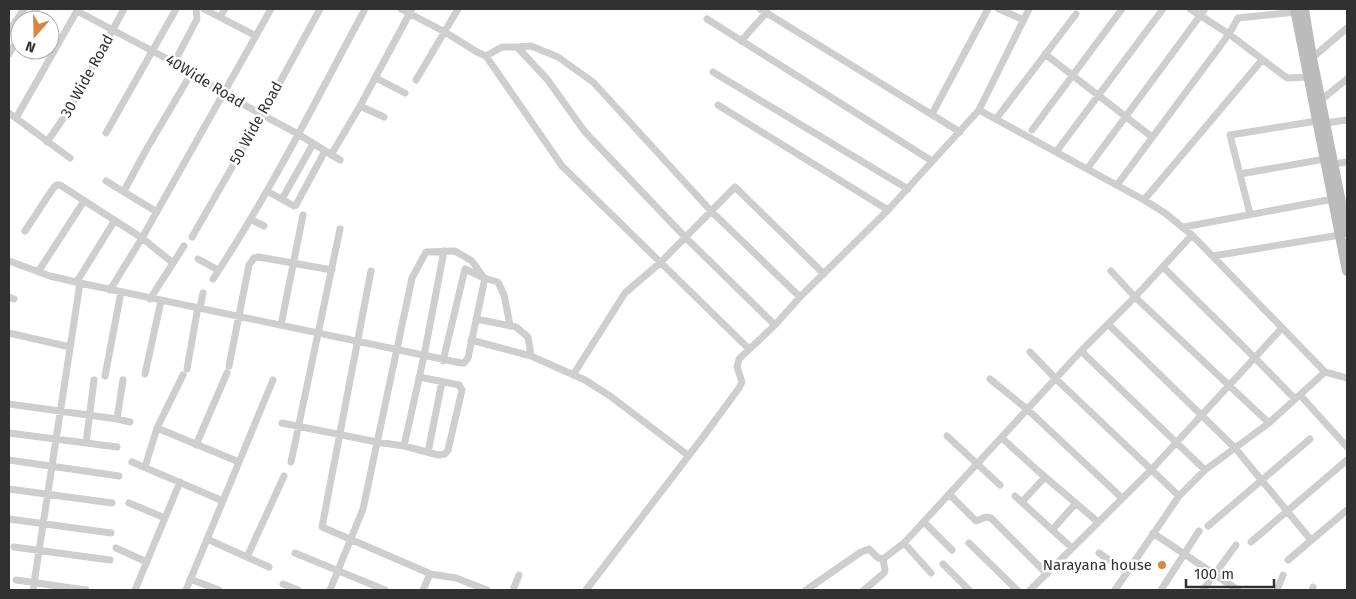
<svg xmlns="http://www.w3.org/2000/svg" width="1356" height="599" viewBox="0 0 1356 599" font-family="'Fira Sans',sans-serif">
	<rect width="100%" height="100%" fill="#fff"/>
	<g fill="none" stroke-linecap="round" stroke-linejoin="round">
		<path stroke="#cecece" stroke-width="7" d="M204 9 256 36
			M401 9 445 32 477 52 486 56 502 47H517L547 79 585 132 685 237 775 325
			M760 9 960 132
			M999 9 1024 20
			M1190 9 1229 34 1287 78 1309 77
			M77 11 192 72 224 94 298 134 340 160
			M220 17 225 9
			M707 19 932 161
			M30 20 37 9
			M9 31 24 9
			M741 41 767 12
			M517 47 531 46 558 57 593 82 711 211 800 297
			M9 54 20 36
			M1045 54 1152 137
			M486 56 562 166 749 349
			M1312 58 1347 28
			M174 63 197 19 196 9
			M713 72 908 189
			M376 78 405 93
			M416 80 458 9
			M1321 100 1347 79
			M718 105 888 210
			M360 106 384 117
			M9 113 70 158
			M932 114 988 9
			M16 118 78 9
			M996 119 1076 14
			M1325 123 1347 120
			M1032 130 1122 9
			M106 133 176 9
			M47 142 69 110 124 9
			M1056 152 1163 9
			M331 155 360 106 412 9
			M1333 164 1347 162
			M1087 169 1205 9
			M1240 174 1325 159
			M106 181 157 212
			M1117 185 1229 34 1238 18 1296 12
			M124 191 146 150 192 72
			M267 191 294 206 296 205 325 151
			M282 199 313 144
			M1144 200 1262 60
			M1250 214 1230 135 1317 121
			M250 219 264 226
			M1184 227 1333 199
			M25 231 54 187 57 185H60L142 238 173 263
			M1192 235 1325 372 1347 378
			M192 237 262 115 320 9
			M1213 256 1340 235
			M198 259 218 270
			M9 261 50 276 80 283
			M1163 267 1255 358 1295 399
			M371 271 322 527 424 571 430 574 456 578 487 590
			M1111 271 1135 297 1269 423
			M38 272 84 201
			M213 279C270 193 316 100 365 9
			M76 283 115 220
			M110 290 142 238 271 9
			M9 297 14 299
			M150 299 184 246
			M200 308 203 293
			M476 319 516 327 528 337 531 356 585 380 610 396 689 456
			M1108 324 1235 448 1311 540
			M281 325 303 215
			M9 333 70 347
			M471 340 531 356
			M1081 351 1205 470
			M1030 352 1056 379 1179 496
			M443 361 465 269 484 278
			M229 366 249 265 254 258 259 257 332 270
			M187 369 198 307
			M145 374 161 301
			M573 375 625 293 661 262 735 187 824 274
			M105 376 121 292
			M990 379 1028 410 1122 498
			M1300 395 1347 447
			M9 404 117 419 130 422
			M117 419 123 380
			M282 423 377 442 404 446 438 455 445 454 448 450 462 390 459 385 419 377
			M157 428 239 462
			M9 433 117 447
			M947 436 1000 485
			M1002 438 1038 471 1098 522
			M86 443 94 380
			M196 445 227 373
			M404 446 424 356 444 251
			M428 452 442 382
			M9 460 119 476
			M132 462 223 501
			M291 462 340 229
			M145 467 157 428 183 375
			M9 489 112 503
			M949 494 976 521 986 517 991 518 1047 574
			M1015 496 1072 548
			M1022 502 1045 477
			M129 503 165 518
			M9 519 111 533
			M924 522 952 550
			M1208 526 1310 439
			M1052 530 1076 503
			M1153 533 1238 590
			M207 539 269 567
			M1251 542 1347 460
			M904 543 931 573
			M969 543 1017 590
			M14 547 110 560
			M116 548 147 562
			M295 553 385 590
			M1099 553 1127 572
			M247 557 284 476
			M883 559 904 543 1081 351 1135 297 1192 235 1165 213 1144 200 979 110
			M1288 560 1347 510
			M943 564 969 590
			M190 579 219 590
			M16 580 86 590
			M283 584 298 590
			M33 590 80 283 461 363H464L468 358 485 278
			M135 590 180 482
			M186 590 273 380
			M330 590 363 509 412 278 426 252 455 251 472 261 484 278 498 282 504 295 510 325
			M423 590 430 574
			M513 590 519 575
			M586 590 703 437 739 388 742 382 737 367 739 359 775 325 800 297 888 210 979 110 1029 9
			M806 590 861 552 869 549 878 558 883 559
			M864 590 884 573 885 570 883 559
			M1030 590 1151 470 1282 328
			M1115 590 1179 496 1205 470 1269 423 1325 372
			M1161 590 1199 531
			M1203 590 1236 545
			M1277 590 1283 575
			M1312 590 1313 587"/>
		<path stroke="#bbb" stroke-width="10" d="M1295 9 1347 271
			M1304 9 1312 58 1347 232"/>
	</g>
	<circle fill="#dc853e" stroke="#fff" stroke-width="2" cx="1162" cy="565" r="5"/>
	<g text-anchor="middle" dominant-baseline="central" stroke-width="5" stroke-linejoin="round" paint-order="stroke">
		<g font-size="15" fill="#313131" stroke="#fff">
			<text transform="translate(87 76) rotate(-61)">30 Wide Road</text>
			<text transform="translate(205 81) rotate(31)">40Wide Road</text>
			<text transform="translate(256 123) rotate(-61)">50 Wide Road</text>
		</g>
		<g font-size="15" fill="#313131" stroke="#fff" text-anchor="end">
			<text x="1152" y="565">Narayana house</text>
		</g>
	</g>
	<rect width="1356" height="599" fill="none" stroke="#313131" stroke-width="20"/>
	<g transform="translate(35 35) rotate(200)"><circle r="24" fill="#ffffff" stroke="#adadad"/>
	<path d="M0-4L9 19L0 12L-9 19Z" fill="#dc853e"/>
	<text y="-8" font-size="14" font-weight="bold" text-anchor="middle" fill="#313131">N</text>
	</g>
	<path d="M1186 579v8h88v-8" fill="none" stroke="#313131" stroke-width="2.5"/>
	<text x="1194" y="579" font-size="15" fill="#313131" stroke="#ffffff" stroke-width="4" paint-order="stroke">100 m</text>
</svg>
